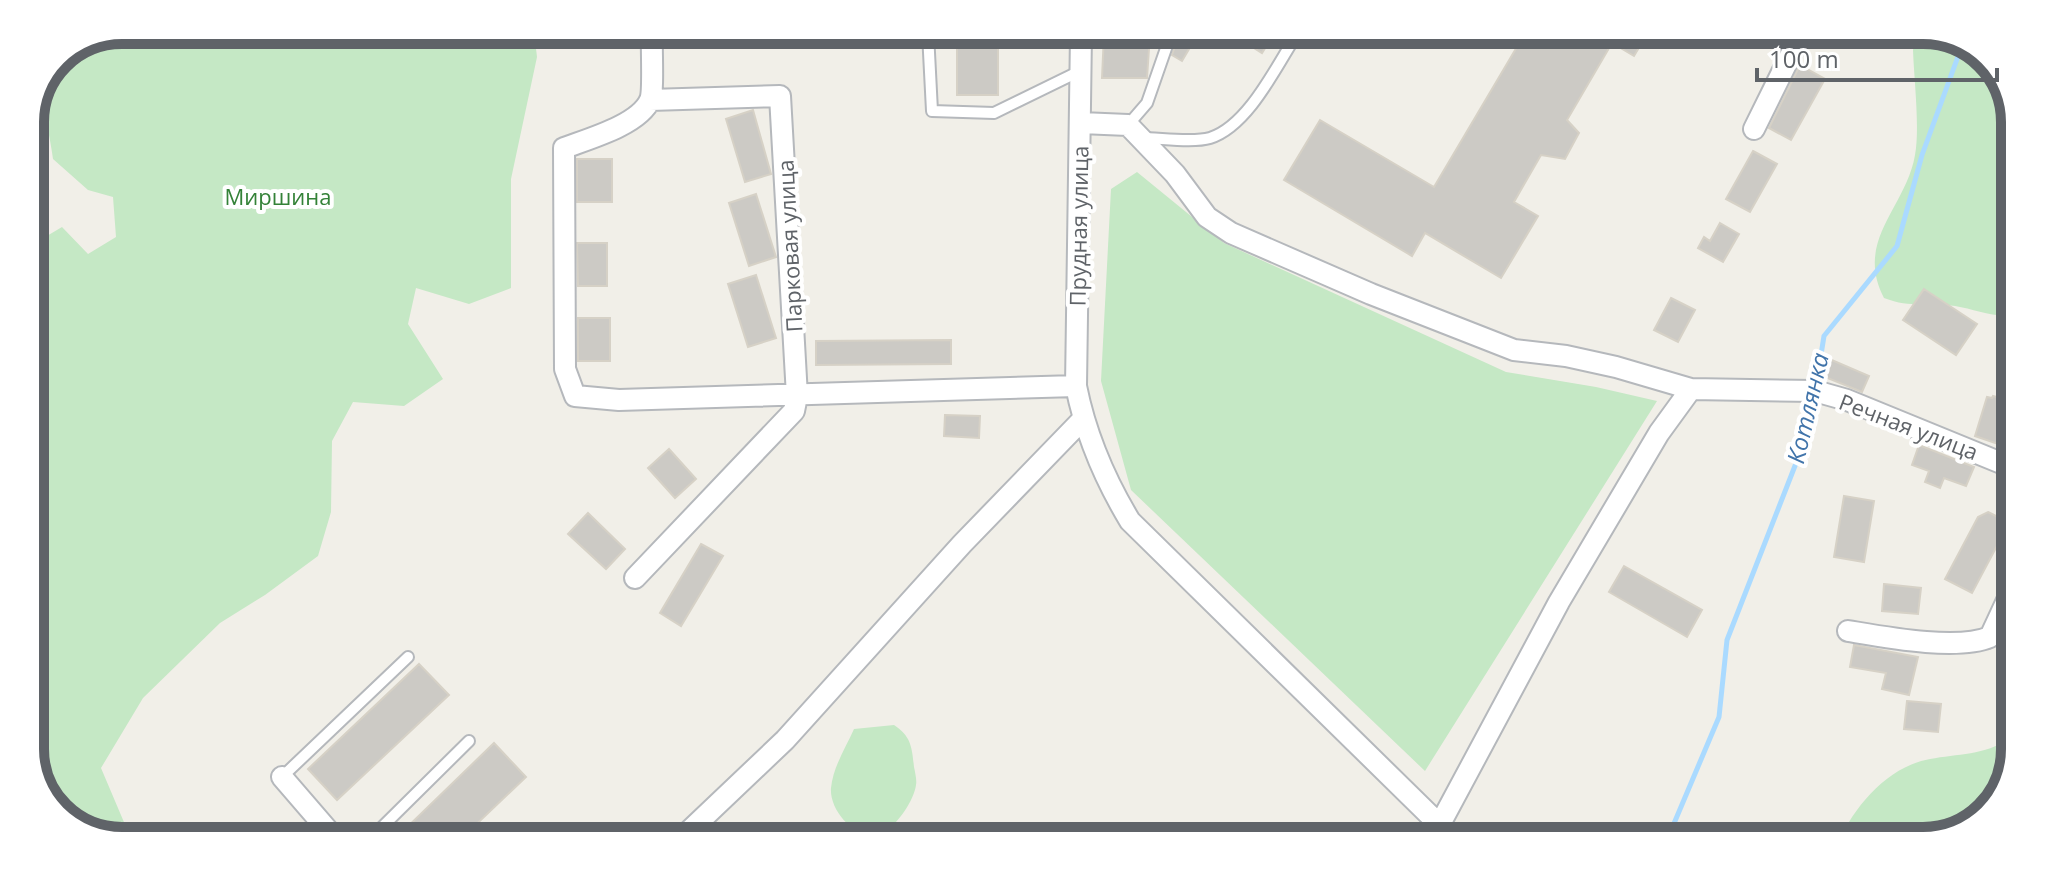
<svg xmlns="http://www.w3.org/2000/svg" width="2045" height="871" viewBox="0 0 2045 871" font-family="'Open Sans',sans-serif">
	<rect width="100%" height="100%" fill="#f1efe8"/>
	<path fill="#c5e8c5" d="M122 30 534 32 537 57 511 179V288L469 304 416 288 408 324 443 379 404 406 353 402 332 441 331 512 318 556 265 595 220 623 143 698 101 768 129 834H87L49 805 30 755V246L62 227 88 254 116 237 113 197 88 190 53 159C49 126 33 83 61 58L59 56Z
		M1916 37H1958L1996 66 2015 116 2013 315C1994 318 1974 309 1955 306 1928 301 1912 309 1884 298 1854 240 1906 208 1915 155 1920 128 1914 79 1913 50Z
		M1137 172 1224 243 1506 372 1596 387 1657 401 1425 771 1131 490 1101 381 1111 189Z
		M894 725C911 736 912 747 914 767 915 772 917 780 916 785 914 800 898 824 885 831 859 845 829 812 831 788 833 767 846 747 854 729Z
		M2009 739 2008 784 1974 825 1923 841H1839C1855 805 1889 766 1930 759 1957 754 1985 755 2009 739Z"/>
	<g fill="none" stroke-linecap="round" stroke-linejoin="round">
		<path stroke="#aadaff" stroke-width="5" d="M1816 386 1824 336 1897 246 1922 155 1960 51 1958 37
			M1667 840 1719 717 1727 640 1800 453 1814 396"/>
	</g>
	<path fill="#cccac5" stroke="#d6d1c6" stroke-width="2" d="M957 33H998V95H957Z
		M1104 34H1150L1147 78H1102Z
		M1179 34H1198L1182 61 1172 55Z
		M1232 34H1274L1262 53Z
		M1524 35 1646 36 1634 56 1612 43 1567 120 1579 133 1565 159 1541 155 1514 202 1538 216 1501 278 1425 233 1412 256 1284 180 1320 120 1434 187Z
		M1800 65 1825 79 1791 140 1769 128Z
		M753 110 771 174 745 182 726 119Z
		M1753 151 1777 164 1750 212 1726 199Z
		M577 159H612V202H577Z
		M756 194 776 257 749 266 729 203Z
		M1720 223 1739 234 1723 262 1698 248 1704 237 1710 241Z
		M577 243H607V286H578Z
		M756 275 776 338 748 347 728 284Z
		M1924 289 1977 324 1956 355 1903 320Z
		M1671 298 1695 310 1678 342 1654 330Z
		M578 318H610V361H578Z
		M951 340V364L816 365V341Z
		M1827 358 1869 376 1862 392 1820 375Z
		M1993 396 2012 401V418L2004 446 1975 436 1987 397 1992 398Z
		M945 415 980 416 979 438 944 436Z
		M1919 445 1974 467 1966 486 1944 478 1940 488 1925 482 1929 471 1912 465Z
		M669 449 696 479 675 498 648 468Z
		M1844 496 1874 501 1864 562 1834 557Z
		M1988 512 2002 519 2006 529 1972 593 1945 579 1978 517Z
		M588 513 625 549 606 569 568 534Z
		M701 544 723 556 681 626 660 613Z
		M1624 566 1702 610 1687 637 1609 592Z
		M1884 584 1921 588 1918 614 1882 611Z
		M1854 645 1918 657 1909 695 1882 689 1886 673 1850 667Z
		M419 664 449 695 337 800 308 769Z
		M1907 701 1941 704 1938 732 1904 729Z
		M494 743 526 777 464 836 399 835Z"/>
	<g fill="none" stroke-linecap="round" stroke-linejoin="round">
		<g stroke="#b5b8bc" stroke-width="14">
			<path id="service" d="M928 33 932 111 994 113 1080 71
				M1128 125 1147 103 1171 34
				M1141 138C1160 138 1193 143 1210 138 1248 126 1276 67 1297 34
				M282 777 408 657
				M374 835 469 741"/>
		</g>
		<g stroke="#b5b8bc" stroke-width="24">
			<path id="minor" d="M652 32C651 45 654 91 650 100 639 125 588 139 564 148L565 369 575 396 619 400 1076 386
				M1081 34 1076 386C1086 436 1104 478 1130 521L1454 839
				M1081 123 1128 125 1175 174 1207 217 1231 233 1371 294 1514 350 1566 356 1616 367 1691 389 1815 391 1847 400 2011 467
				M1754 129 1800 36
				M635 578 794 411 797 396 780 96 650 100
				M1848 631C1884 637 1957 651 1990 637L2010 594
				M282 777 332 835
				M1440 824 1559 602 1659 433 1691 389
				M684 836 785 740 962 544 1083 419"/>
		</g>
		<use href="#service" stroke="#fff" stroke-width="10"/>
		<use href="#minor" stroke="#fff" stroke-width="20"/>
	</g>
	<g text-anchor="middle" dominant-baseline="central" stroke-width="8" stroke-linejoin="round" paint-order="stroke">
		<g font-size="22" fill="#348238" stroke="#fff">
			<text x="278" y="196">Миршина</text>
		</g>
		<g font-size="22" fill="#5f6368" stroke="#fff">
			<text transform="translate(1078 226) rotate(-89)">Прудная улица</text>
			<text transform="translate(789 246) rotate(-93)">Парковая улица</text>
			<text transform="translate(1909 426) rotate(21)">Речная улица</text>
		</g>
		<g font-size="24" font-style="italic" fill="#4174aa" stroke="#fff">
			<text transform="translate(1807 408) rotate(-77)">Котлянка</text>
		</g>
	</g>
	<path d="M0 0H2045V871H0ZM122 44H1923A78 78 0 0 1 2001 122V749A78 78 0 0 1 1923 827H122A78 78 0 0 1 44 749V122A78 78 0 0 1 122 44Z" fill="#fff" fill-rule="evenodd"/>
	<path fill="none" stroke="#5f6368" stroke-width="10" d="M122 44H1923A78 78 0 0 1 2001 122V749A78 78 0 0 1 1923 827H122A78 78 0 0 1 44 749V122A78 78 0 0 1 122 44Z"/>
	<path d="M1757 68v12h240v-12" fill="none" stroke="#5f6368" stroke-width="4"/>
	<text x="1769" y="68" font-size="24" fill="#5f6368" stroke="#ffffff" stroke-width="6" paint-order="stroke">100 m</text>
</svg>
